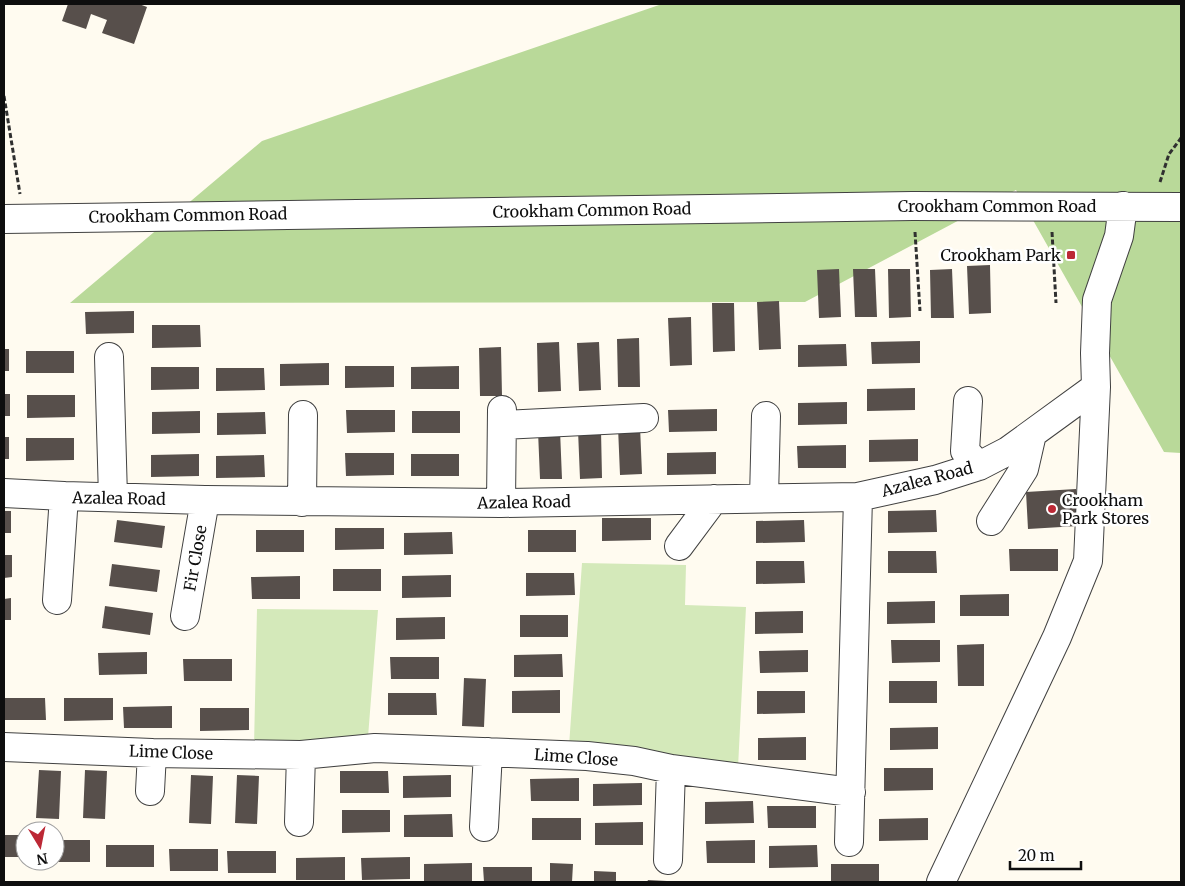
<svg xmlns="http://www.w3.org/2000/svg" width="1185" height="886" viewBox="0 0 1185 886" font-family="Merriweather,serif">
	<rect width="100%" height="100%" fill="#fffbf0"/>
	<path fill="#d4e9ba" d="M582 563 686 565 685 605 746 607 738 768 569 746Z
		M257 609 378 610 368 737 254 746Z"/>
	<path fill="#b9d999" d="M662 4H1181V453L1164 452 1016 190 805 302 70 303 262 141Z"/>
	<path fill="#574f4b" d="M68 4H139L147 7 134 44 102 33 107 20 91 14 86 29 62 21Z
		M990 265 991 313 969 314 967 266Z
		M839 269 841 317 819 318 817 270Z
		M853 269H875L877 317H855Z
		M888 269H910L911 317 889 318Z
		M952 269 954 318H931L930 270Z
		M779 301 781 349 759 350 757 302Z
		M712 303H734L735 351 713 352Z
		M134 311V333L86 334 85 312Z
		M691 317 692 365 670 366 668 318Z
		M152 325H200L201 347 152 348Z
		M639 338 640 387H618L617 339Z
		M920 341V363L872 364 871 342Z
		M559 342 561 391 538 392 537 343Z
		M599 342 601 390 579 391 577 343Z
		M846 344 847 366 798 367V345Z
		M501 347 502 396H480L479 348Z
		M4 349H9V371H4Z
		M26 351H74V373H26Z
		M329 363V385L280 386V364Z
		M345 366H394V387L345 388Z
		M459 366V389H411V367Z
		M151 367H199V389L151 390Z
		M216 368H264L265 390 216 391Z
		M915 388V410L867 411V389Z
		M4 394H10V416H4Z
		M27 395H75V417L27 418Z
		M847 402V424L798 425V403Z
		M717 409V431L669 432 668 410Z
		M346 410H395V432L347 433Z
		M200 411V433L152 434V412Z
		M412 411H460V433H412Z
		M265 412 266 434 217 435V413Z
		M640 426 642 474 620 475 618 427Z
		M560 430 562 479H540L538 431Z
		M578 430H601L602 478 580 479Z
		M4 437H9V459H4Z
		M26 438H74V460L26 461Z
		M918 439V461L869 462V440Z
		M846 445V468H798L797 446Z
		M716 452V474L667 475V453Z
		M345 453H394V475L346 476Z
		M199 454V476L151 477V455Z
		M411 454H459V476H411Z
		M264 455 265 477 216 478V456Z
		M1076 489 1078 526 1028 529 1026 492Z
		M936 510 937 532 888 533V511Z
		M4 511H11V533H4Z
		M602 518H651V540L602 541Z
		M117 520 165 526 162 548 114 542Z
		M804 520 805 542 756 543V521Z
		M335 528H384V549L335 550Z
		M256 530H304V552H256Z
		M528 530H576V552H528Z
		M452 532 453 554 404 555V533Z
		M1009 549H1058V571H1010Z
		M888 551H936L937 573H888Z
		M4 555H12V577L4 578Z
		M756 561H804L805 583 756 584Z
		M112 564 160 570 157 592 109 586Z
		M333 569H381V591H333Z
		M526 573H574L575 595 526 596Z
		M451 575V597L402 598V576Z
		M300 576V599H252L251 577Z
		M1009 594V616H960V595Z
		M11 598V620H4V599Z
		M935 601V623L887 624V602Z
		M105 606 153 613 150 635 102 628Z
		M803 611V633L755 634V612Z
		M520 615H568V637H520Z
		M445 617V639L396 640V618Z
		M891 640H940V662L892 663Z
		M984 644V686H958L957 645Z
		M808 650V672L760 673 759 651Z
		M147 652V674L99 675 98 653Z
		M562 654 563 677H514V655Z
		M390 657H439V679H391Z
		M183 659H232V681H184Z
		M464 678 486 679 484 727 462 726Z
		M889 681H937V703H889Z
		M560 690V713H512V691Z
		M757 691H805V713L757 714Z
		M388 693H436L437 715H388Z
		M4 698H45L46 720H4Z
		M64 698H113V720L64 721Z
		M172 706V728H124L123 707Z
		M200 708H249V730L200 731Z
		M938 727V749L890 750V728Z
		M806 737V760H758V738Z
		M884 768H933V790L884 791Z
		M39 770 61 771 59 819 36 818Z
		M85 770 107 771 105 819 83 818Z
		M340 771H388L389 793H340Z
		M191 775 213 776 211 824 189 823Z
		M237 775 259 776 257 824 235 823Z
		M451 775V797L403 798V776Z
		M579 778V801H531L530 779Z
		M642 783V805L593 806V784Z
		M753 801 754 823 705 824V802Z
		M767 806H816V828H768Z
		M342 810H390V832L342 833Z
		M452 814 453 837H404V815Z
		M532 818H581V840H532Z
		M928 818V840L879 841V819Z
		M643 822V845H595V823Z
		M4 835H23L24 857H4Z
		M55 840H90V862H55Z
		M755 840V863H707L706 841Z
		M106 845H154V867H106Z
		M817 845 818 867 769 868V846Z
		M169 849H218V871H170Z
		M227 851H276V873H228Z
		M345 857V880H296V858Z
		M410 857V879L362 880 361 858Z
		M472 863V882H424V864Z
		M550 863 573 864 572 882H550Z
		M831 864H879V882H831Z
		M483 867H532V882H484Z
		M594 871 616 872V882H594Z
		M648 880 667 881V882H647Z"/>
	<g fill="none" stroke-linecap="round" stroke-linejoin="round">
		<g stroke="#414141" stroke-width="30">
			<path id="minor" d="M4 219 913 206 1181 207
				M109 357 113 497
				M968 401 965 451 979 466
				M502 425 644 418
				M4 493 64 496 205 500 501 503 858 497 935 480 979 466 1008 451 1096 387
				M764 498 766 416
				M302 502 303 415
				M501 503 502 410
				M991 521 1024 469 1032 434
				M679 546 714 499
				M57 600 64 496
				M185 616 205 500
				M4 747 152 753 301 755 375 748 587 756 634 761 671 769 851 792
				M150 791 152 753
				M299 822 301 755
				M484 827 488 752
				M849 842 858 497
				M668 860 671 769
				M941 882 1057 637 1088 561 1096 387 1095 353 1097 300 1119 236 1123 206"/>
		</g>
		<path stroke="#303030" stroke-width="3" stroke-dasharray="5 2.5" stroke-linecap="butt" d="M4 96 20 194
			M1160 182 1169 154 1181 138
			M915 232 920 311
			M1052 232 1056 303"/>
		<use href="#minor" stroke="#fff" stroke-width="28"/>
	</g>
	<g fill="#bc2835" stroke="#fff" stroke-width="2">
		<rect x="1066" y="250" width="10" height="10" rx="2.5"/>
		<circle cx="1052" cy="509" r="5"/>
	</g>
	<g text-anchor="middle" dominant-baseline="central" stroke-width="5" stroke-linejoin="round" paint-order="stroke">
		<g font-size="16" fill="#0e0e0e" stroke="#fff">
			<text x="997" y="206">Crookham Common Road</text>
			<text transform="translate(592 210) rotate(-1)">Crookham Common Road</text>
			<text transform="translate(188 215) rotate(-1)">Crookham Common Road</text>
			<text transform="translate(927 479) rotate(-15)">Azalea Road</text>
			<text transform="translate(119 498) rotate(1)">Azalea Road</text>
			<text transform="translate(524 502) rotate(-1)">Azalea Road</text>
			<text transform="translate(195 558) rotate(-80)">Fir Close</text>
			<text transform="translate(171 752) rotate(2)">Lime Close</text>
			<text transform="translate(576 757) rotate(4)">Lime Close</text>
		</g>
		<g font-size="16" fill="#0e0e0e" stroke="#fff" text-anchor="end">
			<text x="1061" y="255">Crookham Park</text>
			<text x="1062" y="500" text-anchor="start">Crookham<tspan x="1062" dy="18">Park Stores</tspan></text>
		</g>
	</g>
	<rect width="1185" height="886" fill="none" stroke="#0e0e0e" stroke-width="10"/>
	<g transform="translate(40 846) rotate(170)"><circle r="24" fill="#ffffff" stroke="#9f9f9f"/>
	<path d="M0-4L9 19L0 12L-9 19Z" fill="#bc2835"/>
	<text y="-8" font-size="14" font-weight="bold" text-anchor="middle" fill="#0e0e0e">N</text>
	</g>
	<path d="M1010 861v8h71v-8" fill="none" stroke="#0e0e0e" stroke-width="2.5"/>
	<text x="1018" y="861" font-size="15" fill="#0e0e0e" stroke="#ffffff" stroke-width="4" paint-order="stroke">20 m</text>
</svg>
